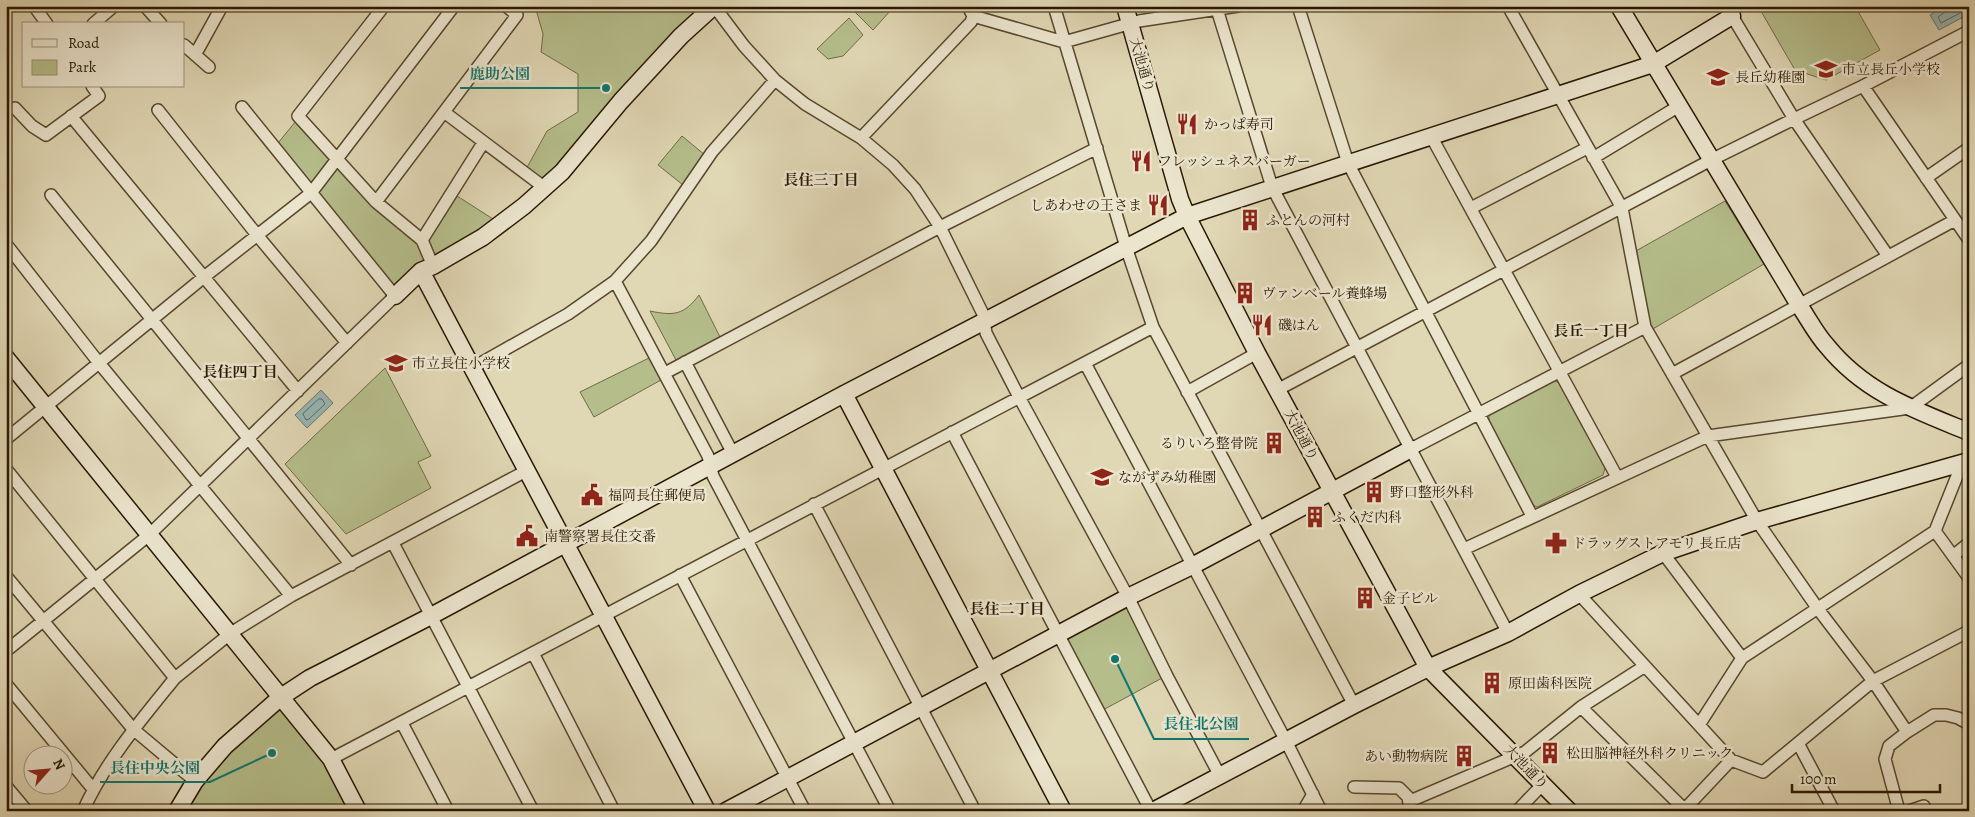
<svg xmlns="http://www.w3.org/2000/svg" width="1975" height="817" viewBox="0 0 1975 817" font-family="Alegreya,'Noto Serif JP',serif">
	<rect width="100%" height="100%" fill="#e0d7b4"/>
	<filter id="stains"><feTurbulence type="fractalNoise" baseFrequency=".004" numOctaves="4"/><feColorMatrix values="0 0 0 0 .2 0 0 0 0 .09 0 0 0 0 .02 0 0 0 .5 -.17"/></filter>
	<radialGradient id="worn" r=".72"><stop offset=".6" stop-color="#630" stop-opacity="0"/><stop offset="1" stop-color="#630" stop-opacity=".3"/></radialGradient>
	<path fill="#b5be8b" stroke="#6f6a46" d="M535 6H714L545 188 524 173 547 131 578 112V74L541 52 543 34Z
		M849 6H888L891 10 873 30Z
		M1758 6H1855L1880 50 1826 80 1795 70Z
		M849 18 863 35 843 56 828 59 817 49Z
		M296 121 421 241 428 261 393 289 278 143Z
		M682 136 705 155 683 185 658 165Z
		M454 194 493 219 465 239 433 257 426 240Z
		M1725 201 1764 264 1651 330 1634 252Z
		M699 295 720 337 676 360 650 311C674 316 684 315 699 295Z
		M649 358 661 380 594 417 580 392Z
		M385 368 431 456 418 462 431 488 346 534 285 464Z
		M1554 381 1560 383 1605 468 1603 475 1537 507 1529 503 1489 422V415Z
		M1123 607 1127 609 1162 678 1103 710 1068 640V635Z
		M281 697 358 811H177L195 781Z"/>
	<path fill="#97b7b6" stroke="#6b776d" d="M1946 6H1965L1969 14 1939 30 1930 15Z
		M321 390 333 403 307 428 295 415Z"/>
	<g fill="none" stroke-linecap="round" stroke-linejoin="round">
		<path stroke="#60675b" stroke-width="1" d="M1947 6 1945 12 1938 17 1941 23 1960 13 1961 6
			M319 399H322L325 404 309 419 306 420 303 414Z"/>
		<g stroke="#57472d" stroke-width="14">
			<path id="street" d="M34 6 47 24
				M145 6 161 24
				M384 6 298 116 376 202 422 240 433 266
				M714 6 744 46 775 80 805 104 861 138 893 165 915 189 940 227 983 314 986 333 1019 397 1128 597 1167 676 1220 776
				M968 6 973 16 1064 42 1139 21 1238 6
				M1054 6 1126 247 1153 327 1354 705
				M1216 6 1272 187 1508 633
				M1298 6 1348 163 1532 516
				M1508 6 1622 208 1645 327 1757 521 1818 609 1873 681 1907 732
				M1726 6 1794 119 1863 86 1969 31
				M93 24 114 6
				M184 45 209 67
				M195 55 222 6
				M775 80 712 152 651 241 615 281 708 456 713 476 890 811
				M1863 86 1969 240
				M15 108 32 126 46 135 99 96 92 86
				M158 110 257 235 347 343
				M444 112 545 188
				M71 116 298 391
				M1431 136 1617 477
				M861 138 971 22 973 16
				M1593 158 1679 106
				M1926 178 1969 148
				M51 195 351 565
				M376 202 517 15 506 6
				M1471 208 1587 148
				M422 240 483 143
				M6 244 99 363 291 596 231 633 175 678 6 469
				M685 362 729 446
				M1085 363 1286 741 1321 811
				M472 368 568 314 615 281
				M665 373 940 227 1097 148
				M1672 374 1955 220
				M1277 390 1711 160 1794 119 1888 256
				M1187 392 1257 353
				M952 432 1151 811
				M6 439 204 277 311 193 454 6
				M1411 449 1645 327
				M814 504 975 811
				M1935 531 1969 578
				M393 543 533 811
				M1464 549 1708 436 1910 408 1969 365
				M1663 553 1742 658
				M1953 556 1969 543
				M680 575 805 811
				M6 576 133 729 195 781
				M1579 594 1731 760 1763 772 1873 681 1969 631
				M291 596 526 471
				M6 651 149 535 395 296 242 107
				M533 653 614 811
				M6 684 93 789
				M1581 707 1686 811
				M402 723 448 811
				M1699 725 1742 658 1935 531 1957 476 1958 464
				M1798 743 1834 811
				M331 759 1153 327
				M6 786 27 811
				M1354 787 1399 788 1408 797 1410 811
				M1410 801 1525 752 1581 707 1645 666
				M83 811C105 762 141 720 175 678
				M1303 811 1313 794
				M1517 811 1543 784
				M1683 811 1731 760
				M1899 811 1885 759 1889 746 1907 732 1934 715H1946L1958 718 1969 724
				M1909 811 1924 806 1926 811"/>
		</g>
		<g stroke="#291700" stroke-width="19">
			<path id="secondary" d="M1125 6 1180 199 1187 216 1257 353 1428 668 1569 811
				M1619 6 1799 305C1808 318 1816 334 1827 346 1865 393 1915 410 1969 432
				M421 271C516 451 613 630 707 811
				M395 296 421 271 433 266 483 237 524 206 562 172 621 101 681 36 714 6
				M6 358 331 759 358 811
				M844 394 1063 811
				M177 811 195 781 225 746 281 697 310 678 431 616 844 394 1187 216 1653 64 1732 16
				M726 811 1128 597 1194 565 1411 449
				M1153 811 1354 705 1428 668 1508 633 1579 594 1663 553 1757 521 1969 461"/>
		</g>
		<use href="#street" stroke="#ebe5ce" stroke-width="11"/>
		<use href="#secondary" stroke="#ebe5ce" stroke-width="16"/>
	</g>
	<defs>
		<g id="school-bare" transform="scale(1.725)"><path d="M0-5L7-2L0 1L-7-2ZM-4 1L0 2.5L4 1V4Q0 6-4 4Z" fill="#8f2418" stroke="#ebe5ce" stroke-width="2.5" paint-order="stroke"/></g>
		<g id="restaurant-bare" transform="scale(1.725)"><path d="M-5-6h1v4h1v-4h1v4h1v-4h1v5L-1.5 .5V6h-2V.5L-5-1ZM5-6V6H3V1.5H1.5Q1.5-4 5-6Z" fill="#8f2418" stroke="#ebe5ce" stroke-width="2.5" paint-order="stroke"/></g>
		<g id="building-bare" transform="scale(1.725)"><path d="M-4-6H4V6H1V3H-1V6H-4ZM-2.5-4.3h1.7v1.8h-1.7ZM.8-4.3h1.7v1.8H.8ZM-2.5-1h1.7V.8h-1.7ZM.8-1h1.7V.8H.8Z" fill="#8f2418" stroke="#ebe5ce" stroke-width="2.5" paint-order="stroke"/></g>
		<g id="civic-bare" transform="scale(1.725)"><path d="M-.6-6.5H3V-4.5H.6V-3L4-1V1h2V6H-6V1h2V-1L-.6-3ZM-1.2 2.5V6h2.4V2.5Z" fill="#8f2418" stroke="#ebe5ce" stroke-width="2.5" paint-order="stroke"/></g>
		<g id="pharmacy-bare" transform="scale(1.725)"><path d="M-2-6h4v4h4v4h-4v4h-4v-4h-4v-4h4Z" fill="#8f2418" stroke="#ebe5ce" stroke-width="2.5" paint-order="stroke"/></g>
	</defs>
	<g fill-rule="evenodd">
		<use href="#school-bare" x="1826" y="69"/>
		<use href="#school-bare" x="1718" y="77"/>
		<use href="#restaurant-bare" x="1187" y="124"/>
		<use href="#restaurant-bare" x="1141" y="161"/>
		<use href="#restaurant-bare" x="1158" y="205"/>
		<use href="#building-bare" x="1250" y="220"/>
		<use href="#building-bare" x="1245" y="293"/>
		<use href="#restaurant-bare" x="1262" y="325"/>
		<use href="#school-bare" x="396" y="363"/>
		<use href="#building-bare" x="1274" y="443"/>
		<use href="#school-bare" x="1102" y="477"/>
		<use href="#building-bare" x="1374" y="492"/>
		<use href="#civic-bare" x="592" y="495"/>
		<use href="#building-bare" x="1315" y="517"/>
		<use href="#civic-bare" x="527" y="536"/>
		<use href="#pharmacy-bare" x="1556" y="543"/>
		<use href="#building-bare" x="1365" y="598"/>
		<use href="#building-bare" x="1492" y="683"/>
		<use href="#building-bare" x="1550" y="753"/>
		<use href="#building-bare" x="1464" y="756"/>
	</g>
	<g text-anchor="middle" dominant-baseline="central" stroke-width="5" stroke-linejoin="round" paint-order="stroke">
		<g font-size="14" fill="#291700" stroke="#ebe5ce">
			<text transform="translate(1142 65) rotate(74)">大池通り</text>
			<text transform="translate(1301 435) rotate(62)">大池通り</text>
			<text transform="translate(1526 767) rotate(46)">大池通り</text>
		</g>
		<g font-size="14" fill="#291700" stroke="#ebe5ce" text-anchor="start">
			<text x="1842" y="69">市立長丘小学校</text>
			<text x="1735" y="77">長丘幼稚園</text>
			<text x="1204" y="124">かっぱ寿司</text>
			<text x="1158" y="161">フレッシュネスバーガー</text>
			<text x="1142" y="205" text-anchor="end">しあわせの王さま</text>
			<text x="1266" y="220">ふとんの河村</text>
			<text x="1262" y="293">ヴァンベール養蜂場</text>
			<text x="1278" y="325">磯はん</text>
			<text x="412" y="363">市立長住小学校</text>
			<text x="1258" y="443" text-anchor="end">るりいろ整骨院</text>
			<text x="1118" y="477">ながずみ幼稚園</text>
			<text x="1390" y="492">野口整形外科</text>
			<text x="608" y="495">福岡長住郵便局</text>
			<text x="1332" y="517">ふくだ内科</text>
			<text x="544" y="536">南警察署長住交番</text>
			<text x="1572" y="543">ドラッグストアモリ 長丘店</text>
			<text x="1382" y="598">金子ビル</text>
			<text x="1508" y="683">原田歯科医院</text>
			<text x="1566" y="753">松田脳神経外科クリニック</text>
			<text x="1448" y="756" text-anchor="end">あい動物病院</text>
		</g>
		<g font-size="15" font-weight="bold" fill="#291700" stroke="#ebe5ce">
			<text x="821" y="180">長住三丁目</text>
			<text x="1591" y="331">長丘一丁目</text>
			<text x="240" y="372">長住四丁目</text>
			<text x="1007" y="609">長住二丁目</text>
		</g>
	</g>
	<path fill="none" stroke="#0f766e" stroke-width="2" d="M606 88L540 88H460M1115 659L1154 739H1249M272 753L210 782H100"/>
	<g fill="#0f766e" stroke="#ebe5ce" stroke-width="2">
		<circle cx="606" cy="88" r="5"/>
		<circle cx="1115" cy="659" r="5"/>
		<circle cx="272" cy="753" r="5"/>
	</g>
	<g font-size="15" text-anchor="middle" font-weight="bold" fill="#0f766e" stroke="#ebe5ce" stroke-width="5" stroke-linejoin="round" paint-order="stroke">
		<text x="500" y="79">鹿助公園</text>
		<text x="1201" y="729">長住北公園</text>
		<text x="155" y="773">長住中央公園</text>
	</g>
	<rect width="1975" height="817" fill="none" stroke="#e0d7b4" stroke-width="25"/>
	<rect x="8" y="8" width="1960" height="802" fill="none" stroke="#291700" stroke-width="2.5"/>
	<rect x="12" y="12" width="1950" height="792" fill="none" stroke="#291700"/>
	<rect x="22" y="22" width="162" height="65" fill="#ebe5ce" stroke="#9d937c"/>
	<rect x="32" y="39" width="25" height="8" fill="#ebe5ce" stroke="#9d937c"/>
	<text x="68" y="48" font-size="15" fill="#291700">Road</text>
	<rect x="32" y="60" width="25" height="15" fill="#b5be8b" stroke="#9d937c"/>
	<text x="68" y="72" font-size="15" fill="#291700">Park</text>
	<g transform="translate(48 770) rotate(63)"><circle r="24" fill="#ebe5ce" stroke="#9d937c"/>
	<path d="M0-4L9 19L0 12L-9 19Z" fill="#8f2418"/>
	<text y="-8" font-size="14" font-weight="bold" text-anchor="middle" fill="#291700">N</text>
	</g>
	<path d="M1792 784v8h148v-8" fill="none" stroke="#291700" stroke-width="2.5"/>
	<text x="1800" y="784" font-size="15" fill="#291700" stroke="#ebe5ce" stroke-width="4" paint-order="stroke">100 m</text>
	<rect width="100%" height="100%" filter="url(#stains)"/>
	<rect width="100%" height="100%" fill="url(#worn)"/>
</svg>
